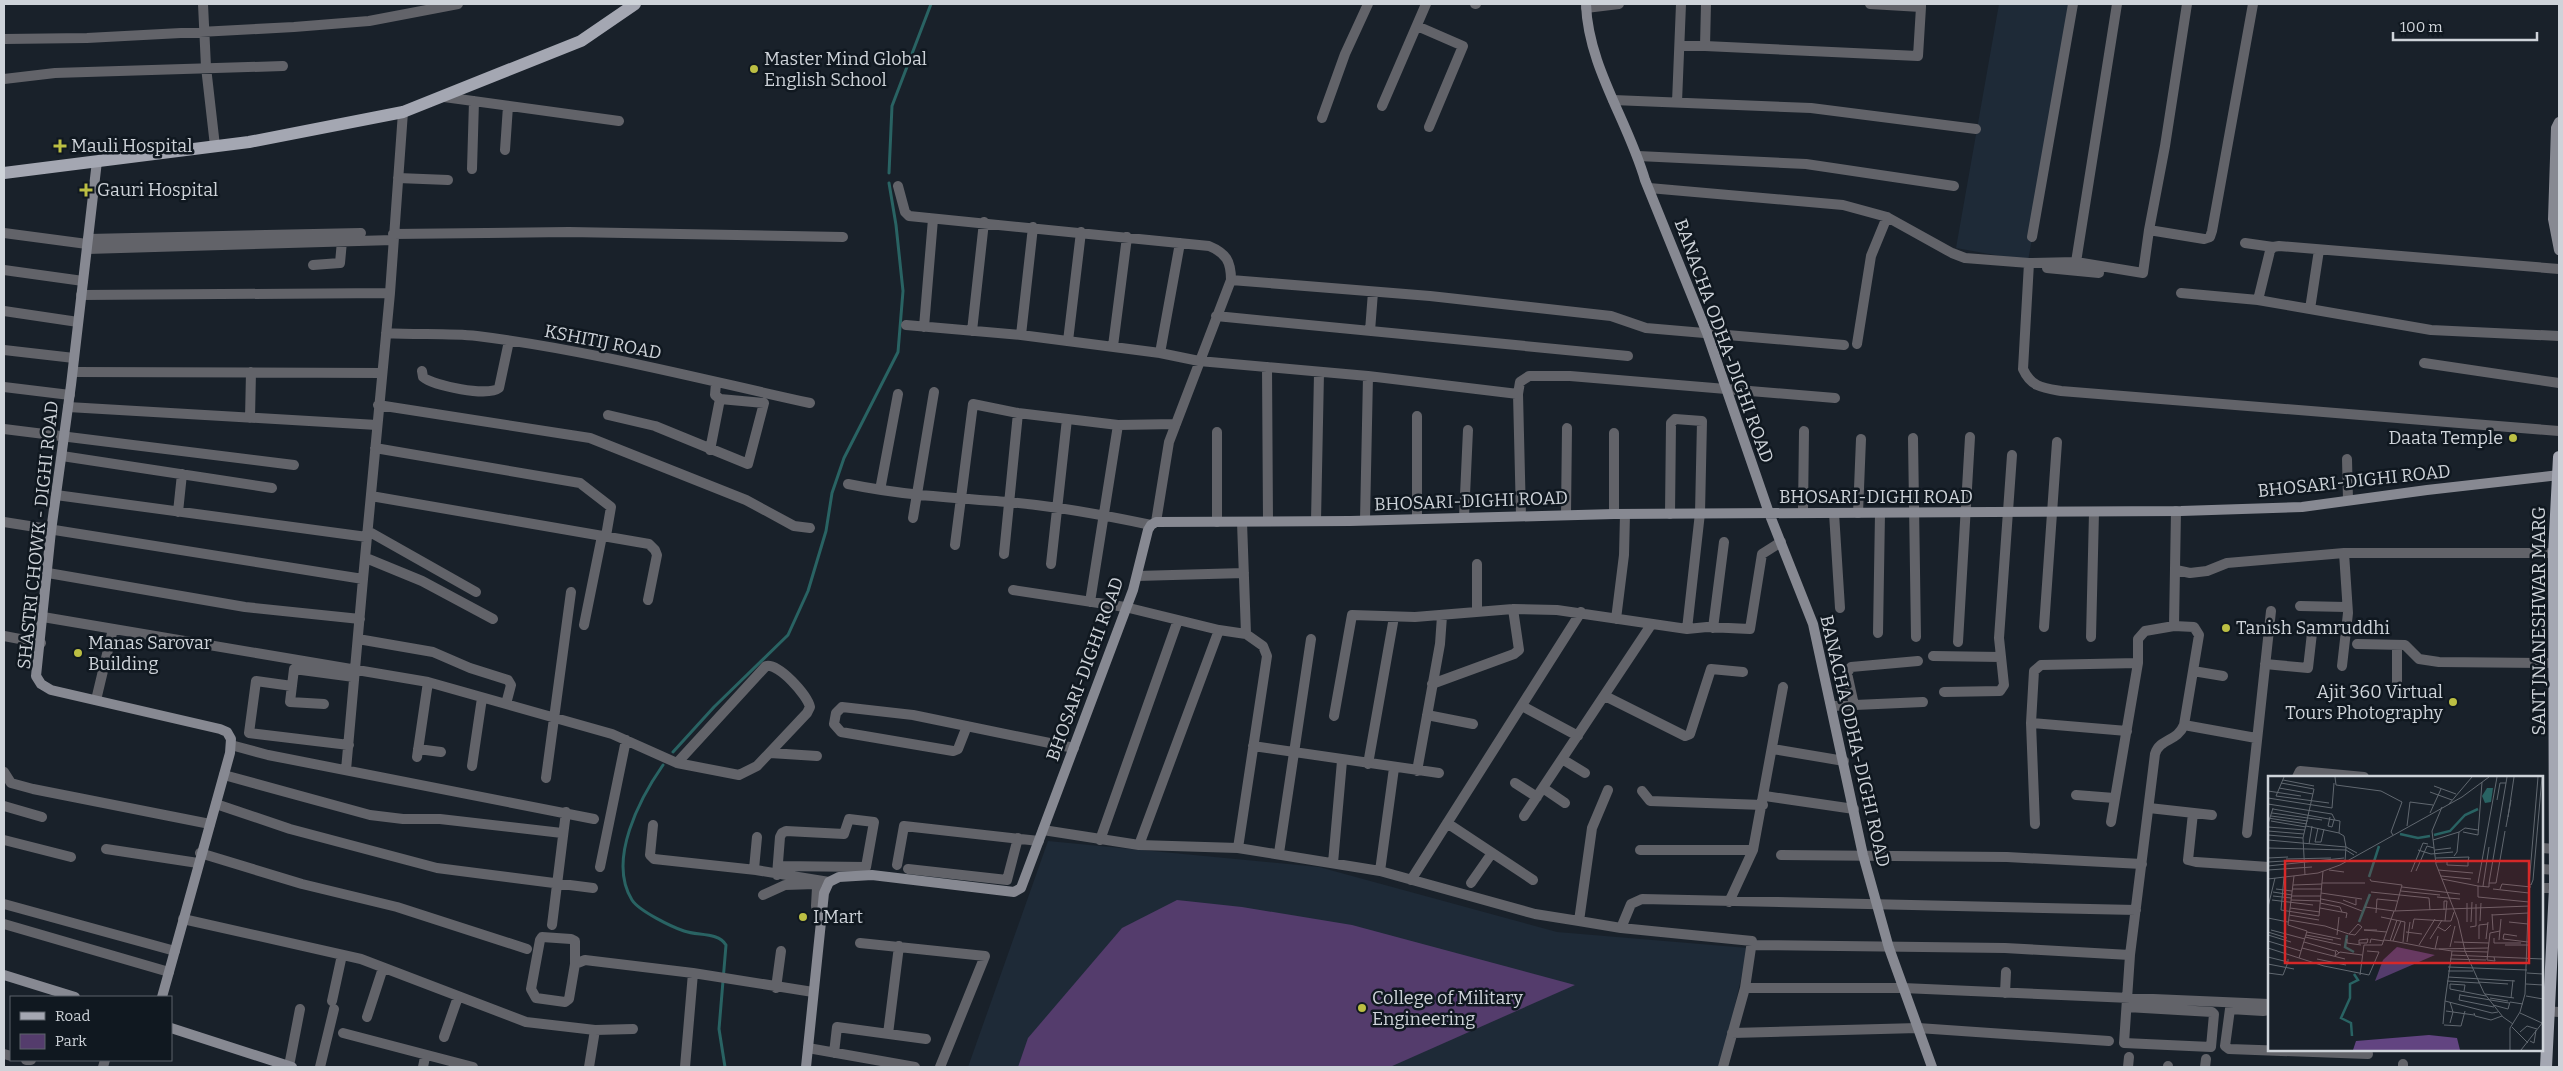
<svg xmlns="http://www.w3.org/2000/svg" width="2563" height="1071" viewBox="0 0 2563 1071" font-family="Bitter,serif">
	<rect width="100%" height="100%" fill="#19212a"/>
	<path fill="#1e2a37" d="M1999 4H2074L2028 261 1956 248Z
		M1048 841 1319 867 1557 932 1748 948 1721 1067H968Z"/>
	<path fill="#543c6c" d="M1177 900 1242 907 1352 925 1575 985 1390 1067H1018L1028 1038 1122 928Z"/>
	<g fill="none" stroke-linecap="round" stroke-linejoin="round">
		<path stroke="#296363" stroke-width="3" d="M889 173 892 106 931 4
			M673 752 714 707 788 635 808 591 826 531 832 493 844 458 898 352 903 291 896 225 889 183
			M663 765C640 798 607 860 632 900 639 911 672 927 684 931 698 936 718 932 726 945L719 1029 725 1067"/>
		<path stroke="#626369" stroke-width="10" d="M203 4 206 67 215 146
			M1475 4H1476
			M1706 4 1705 46 1918 56 1921 7
			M1870 4 1921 7V4
			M2187 4 2165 146 2149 230 2204 239 2210 237 2212 231 2253 4
			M1586 8 1619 4
			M1417 26 1463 46 1429 127
			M4 39 87 38 294 27 369 21 458 4
			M1680 46H1705
			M4 79 55 73 283 66
			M444 97 619 121
			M1613 100 1811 108 1976 129
			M1677 102 1681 4
			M1382 106 1426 4
			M1322 118 1345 54 1368 4
			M505 150 508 106
			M1638 156 1806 164 1954 186
			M472 169 474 101
			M398 178 448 180
			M898 186 905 212 909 216 1209 246C1226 253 1231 261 1231 280L1169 442 1156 522
			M1649 188 1843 205 1887 217 1952 253 1965 258 2029 263
			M2149 230 2143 273 2076 262 2029 263 2023 369C2031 387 2043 388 2061 391L2559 431
			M4 233 87 244
			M393 234 569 232 843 237
			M2032 237 2073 4
			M88 239 361 233
			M2245 243 2273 247
			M87 249 393 240
			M2076 262 2117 4
			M313 265 340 263 342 241
			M2047 268 2099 273
			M4 270 83 281
			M1231 280 1430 296 1611 316 1646 328 1844 345
			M2181 293 2258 300 2431 330 2559 336
			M81 295 390 293
			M2258 300 2270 251 2273 247 2279 246 2559 269
			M2310 309 2319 250
			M4 311 78 322
			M1216 316 1628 356
			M906 325 1021 335 1160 353 1199 361 1368 376 1518 394 1521 516
			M924 327 933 219
			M972 331 984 222
			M1370 331 1373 292
			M386 333C416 335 447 333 477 336 589 350 700 379 810 403
			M1021 335 1033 227
			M1068 341 1081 232
			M1857 344 1871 256 1887 217
			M1113 346 1127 237
			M4 350 74 358
			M1160 353 1180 243
			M2424 363 2559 383
			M1267 367 1268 521
			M422 371 423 377C434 386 488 397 499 388L509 341
			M73 372 382 373
			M4 387 70 395
			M1518 394 1520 382 1529 376H1570L1835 398
			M378 405 590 438 746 500 794 526 810 528
			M68 407 377 425
			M608 415 655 426 748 464 764 403 720 399 715 395 716 383
			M1417 416V519
			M250 418 251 372
			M4 429 294 465
			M1614 433V514
			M1913 438 1916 637
			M375 448 580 483 611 507 606 536
			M710 450 720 399
			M62 456 272 488
			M2347 459 2348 500
			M848 484C901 495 953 498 1007 502 1055 506 1104 515 1151 525
			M880 490 898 394
			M56 495 367 537
			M371 496 649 544 655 550 657 555 648 600
			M2176 511 2174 626 2194 627 2199 635 2184 725
			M178 512 182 474
			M1803 512 1804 431
			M1834 513 1840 608
			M1858 513 1861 439
			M1566 515 1567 428
			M1464 517 1468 430
			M913 518 934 392
			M1365 520 1368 376
			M1316 521 1319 373
			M4 522 363 579 390 293 403 112
			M1217 522V432
			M1242 522 1246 634
			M368 531 476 592
			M955 545 973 404 1018 413 1118 425 1176 424
			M1004 554 1018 413
			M366 558 422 581 493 619
			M1051 564 1067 419
			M1477 564V611
			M2176 570 2190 573 2207 571 2227 563 2344 553H2554
			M48 573 245 607 360 619
			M1137 576 1244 573
			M1013 590 1125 607 1219 630 1246 634 1263 646 1267 656 1238 848
			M1090 602 1118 425
			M2300 606 2346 607
			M43 617 428 682 612 734 677 763 739 775 757 766 807 713 810 707C807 695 779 663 766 666L677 763
			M1616 619 1624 555 1625 514
			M584 625 602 536
			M2044 627 2057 442
			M1713 628 1724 542
			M1687 629 1707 627 1750 629 1762 554 1781 542
			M1878 633 1880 513
			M4 636 41 643
			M2091 637 2094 512
			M358 639 433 652 470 668 508 680 511 685 506 704
			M1958 642 1970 437
			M2357 644 2405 645 2419 659 2439 662 2556 663
			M2397 645V689
			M1933 656 2001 657
			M2265 664 2308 668 2312 633
			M2342 666 2348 613 2344 553
			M2193 671 2223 676
			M1432 684 1514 654 1519 650 1513 609
			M292 686 256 681 249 733 349 745
			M1944 692 2000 691 2004 685 1999 638 2012 455
			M1605 696 1685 736 1690 734 1711 669 1743 672
			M96 700 113 629
			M324 704 290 702 294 669 354 677
			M1854 705 1847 673 1851 667 1918 661
			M1522 706 1578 736
			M1832 706 1923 702
			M1427 715 1473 724
			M1334 716 1352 615 1415 617 1513 609 1557 610 1687 629 1700 513 1702 421 1675 419 1671 423 1670 514
			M2031 723 2127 731
			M967 726 958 749 953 751 841 732 834 724 836 713 842 707 913 715 1074 748
			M231 745 268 755 594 819
			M1253 746 1439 773
			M418 749 441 752
			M1773 749 1844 761
			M770 753 817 756
			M417 757 428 682
			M1562 759 1585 773
			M1368 764 1394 617
			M472 766 482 698
			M346 770 363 579
			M1417 771 1440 644 1442 616
			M4 772 11 783 33 789 210 824
			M224 775 370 815 403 819H440L562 833
			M2297 777 2300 771 2364 777
			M546 778 571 592
			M1515 783 1537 797
			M1543 788 1565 803
			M1608 790 1592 828 1579 921 1621 928 1631 904 1642 899 2136 910
			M1642 791 1650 801 1763 805
			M2076 795 2114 798
			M1765 796 1854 809
			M216 804 290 829 437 868 593 888
			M4 806 42 817
			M2149 808 2212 815
			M2193 813 2188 860 2196 862 2269 867
			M1524 816 1651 625
			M2111 822 2138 663V639L2145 631 2174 626
			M1447 823 1533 880
			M2035 824 2031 723 2034 671 2041 665 2138 663
			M653 825 650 855 654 859 756 870 829 882
			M1043 830 1139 845 1219 630
			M2247 833 2271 611
			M4 840 71 857
			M1100 840 1178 620
			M1139 845 1238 848 1380 871 1535 914 1579 921
			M2542 848 2555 849
			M106 849 198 863
			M1640 850H1753
			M200 853 302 884 397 907 527 949
			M1279 853 1311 639
			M1781 855 2007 857 2142 864
			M1333 863 1342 761
			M897 865 904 826 1039 841
			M600 867 626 740
			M754 869 757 837
			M908 869 1007 880 1018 838
			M2542 869 2555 870
			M1380 871 1394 768
			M777 875 780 837 782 833 786 831 844 834 849 819 874 822 866 867 778 866
			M1411 880 1581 612
			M1471 883 1492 853
			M2542 888H2555
			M763 895 785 885 815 884 817 887 816 906 822 908
			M1729 902 1753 850 1783 687
			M4 904 175 951
			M183 919 361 959 526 1022 595 1030 633 1029
			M4 924 169 972
			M552 925 566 812
			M1621 928 1752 941 1745 988 1723 1067
			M860 943 985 956 940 1067
			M1753 945 2005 948 2130 955
			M575 964V941L571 939 542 937 540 940 531 989 536 998 565 1002 569 999 575 964 585 960 693 973 813 992
			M776 988 781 951
			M1745 988H1903L2269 1004
			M2005 993 2006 972
			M332 1001 342 955
			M2127 1007 2212 1012 2214 1014 2211 1047 2124 1043 2130 955 2155 754C2160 738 2177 742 2184 725L2256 738
			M2269 1010 2263 1011 2230 1009 2225 1046 2229 1049 2368 1054
			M2542 1011 2559 1012
			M367 1017 383 968
			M343 1033 473 1067
			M1732 1033 1918 1028 2109 1041
			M888 1034 899 946
			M444 1037 458 997
			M808 1048 915 1067
			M834 1053 837 1027 926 1039
			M4 1054 11 1056
			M26 1060H31
			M289 1066 300 1009
			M103 1067 105 1060
			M320 1067 334 1009
			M423 1067 425 1057
			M589 1067 595 1030
			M685 1067 693 973
			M2128 1067 2129 1057
			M2168 1067V1066
			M2205 1067 2206 1059
			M2403 1067V1064"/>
		<path stroke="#878992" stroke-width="10" d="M1586 4C1588 66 1628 121 1645 180L1707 333 1769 513 1813 624 1863 855 1889 948 1932 1067
			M2559 122 2556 128 2553 219 2559 250
			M97 161 71 385 51 531 36 676 41 684 51 690 220 729 227 732 231 739 230 753 162 997
			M4 975 75 997
			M171 1028 292 1067
			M806 1067 824 893 829 882 839 877 872 875 1014 892 1021 888 1133 590 1148 530 1151 525 1156 522 1350 521 1614 514 2181 511 2302 507 2427 490 2559 475"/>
		<path stroke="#a4a7b2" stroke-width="12" d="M4 173 249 142 403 112 581 41 635 4
			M2546 1067 2555 888 2554 553 2559 457"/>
	</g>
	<g fill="#bcbf43" stroke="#101820" stroke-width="2">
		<circle cx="754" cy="69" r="5"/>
		<path d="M57.5 138.5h5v5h5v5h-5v5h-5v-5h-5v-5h5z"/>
		<path d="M83.5 182.5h5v5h5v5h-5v5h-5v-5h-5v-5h5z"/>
		<circle cx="2513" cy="438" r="5"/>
		<circle cx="2226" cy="628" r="5"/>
		<circle cx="78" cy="653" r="5"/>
		<circle cx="2453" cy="702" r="5"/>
		<circle cx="803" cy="917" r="5"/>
		<circle cx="1362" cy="1008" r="5"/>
	</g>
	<g text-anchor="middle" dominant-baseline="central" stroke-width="5" stroke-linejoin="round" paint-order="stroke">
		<g font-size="18" fill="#ced3d9" stroke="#101820" text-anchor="start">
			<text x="764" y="59">Master Mind Global<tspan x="764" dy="21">English School</tspan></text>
			<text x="71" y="146">Mauli Hospital</text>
			<text x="97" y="190">Gauri Hospital</text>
			<text x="2503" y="438" text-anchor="end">Daata Temple</text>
			<text x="2236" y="628">Tanish Samruddhi</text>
			<text x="88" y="643">Manas Sarovar<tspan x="88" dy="21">Building</tspan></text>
			<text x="2443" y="692" text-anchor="end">Ajit 360 Virtual<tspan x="2443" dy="21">Tours Photography</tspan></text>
			<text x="813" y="917">I Mart</text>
			<text x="1372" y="998">College of Military<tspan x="1372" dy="21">Engineering</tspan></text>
		</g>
		<g font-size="18" fill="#ced3d9" stroke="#101820">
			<text transform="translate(1724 341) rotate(70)">BANACHA ODHA-DIGHI ROAD</text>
			<text transform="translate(603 342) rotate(11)">KSHITIJ ROAD</text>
			<text transform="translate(2354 481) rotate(-6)">BHOSARI-DIGHI ROAD</text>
			<text x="1876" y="497">BHOSARI-DIGHI ROAD</text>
			<text transform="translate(1471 501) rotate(-2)">BHOSARI-DIGHI ROAD</text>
			<text transform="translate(38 535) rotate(-84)">SHASTRI CHOWK - DIGHI ROAD</text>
			<text transform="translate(2539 621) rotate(-90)">SANT JNANESHWAR MARG</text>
			<text transform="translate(1085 669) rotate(-70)">BHOSARI-DIGHI ROAD</text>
			<text transform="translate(1855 741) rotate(77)">BANACHA ODHA-DIGHI ROAD</text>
		</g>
	</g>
	<g transform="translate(2268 776)">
		<rect width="275" height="275" fill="#19212a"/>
		<path d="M129 171 167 179 107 205 115 184Z" fill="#543c6c"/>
		<path d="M161 259 189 262 192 274H85L88 265Z" fill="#624481"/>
		<path d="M219 12H225L223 26 217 27 214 20Z" fill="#296363"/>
		<path fill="none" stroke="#296363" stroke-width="2.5" d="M132 58 150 62 162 60M166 59 182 55 197 39 210 33M101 101 111 70M91 146 102 118M79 159 77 171 86 176M84 260 83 247 73 242 82 222V208L90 204 86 198"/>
		<path fill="none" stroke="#616870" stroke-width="1" d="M67 1 68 9 113 15 134 26 123 56 125 59M15 4 46 10M13 7 46 13 35 62 37 99M166 10 188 18M11 12 45 18M0 15 33 20M162 16 184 24M8 20 61 27M8 20 16 1M0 22 64 32 66 7M229 24 232 7H238M0 28 64 38 67 44M181 28 204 1M174 31 164 55 168 88 190 144 197 175 216 217 235 241 245 248M5 33 72 45 71 57 76 60 78 71 89 77M4 37 54 44M162 37 173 13M3 40 40 45M62 41 60 50 64 51 66 44M240 41 246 1M0 42 39 48M3 45 38 51M0 48 5 32M38 50 71 57M139 50 142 26 165 29M0 51 37 54M238 51 243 24M50 52 47 66H53L56 53M0 55 36 58M237 55 228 107H221L239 1M195 56 210 59 214 6M0 59 35 62M0 64 78 71 77 85M165 64 191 56M41 68 44 50M0 72 78 74 86 79M150 74 163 78 185 76M167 74 183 72M186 80 189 76 191 56 197 52 210 54M0 82 20 81M168 82 201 81 200 85 168 86M18 83 63 82M179 85V89L200 90V85M0 86 16 85M0 90 76 82M0 94 44 91M61 94 76 96M170 94 205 97M148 95 159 70 166 72M143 96 155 67 160 68M26 100 20 149 39 155 31 182M173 100 203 103M16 101 13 134 51 140 55 95M0 103 50 97 72 89 194 21 221 1M102 103 103 105 134 109 127 135M174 103 210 110M54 107H97M210 107 229 1M221 107V111L210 110V121L261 126M260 108 263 109 265 104 274 1M25 109 54 108M215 110 221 71M134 111 192 118M8 113 24 115M24 113H54M225 113 261 117M232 113 234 108 263 111M133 115 172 119M5 116 24 119M103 116 161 122 162 134M53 117 94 123M5 120 23 122M24 120H53M169 121 192 123M53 123 73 127 94 135M4 124 45 129M23 124 53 125M75 124 88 129V123M52 127 72 131 74 136M199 127V146M0 131 7 102M97 131 126 135 262 130M22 132 52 136M52 132 79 137 78 142M108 137 109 123 129 125M224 138 225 154M21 139 51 144M224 139 260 137M113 141 137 146 135 166M0 142 20 146M21 144 57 150 81 158 87 159 94 151 90 148 81 158M177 145H183L186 136M212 145 213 127M203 146 204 126M241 146 260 148M170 151 177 155 183 149M202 151 208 150V128M144 153 146 143 177 145 179 125H176V134M3 154 37 163M109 154H96L119 156M0 156 19 162M39 156 73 163M138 156 154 158M0 159 23 166M38 159 65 164M69 159 71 141M170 160 167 173 220 172M249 160 236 158 235 163 260 166M37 161 73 169M226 162V167H253M79 163V167L93 169M162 163 174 144M211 163V149L220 148M218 163 220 146M116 164 125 165 133 145M231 164 233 143M0 165 33 175M122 165 129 144M125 165 167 173M36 166 67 175M139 166 142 146M186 166 221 167M102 167 103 163 116 165M91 168V164L100 163 99 167H91M151 169 167 143M237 169H260M182 171 187 150M0 172 56 190 101 199 111 176 99 175M34 172 77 183M171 173 184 175 177 225 224 237 230 236M184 175 220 176M71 177 68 174 67 180 72 176 94 179M183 179 275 183M0 181 20 186V183M226 181 227 185 219 184 222 157 232 155M49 183 78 189M182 183 218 184M181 187H201M0 188 26 193M180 191 259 194M180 195H205M0 197 15 199 20 186M259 197 275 198M92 199 96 169H114L126 135M180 201 247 205M179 205 211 207M210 206 240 208M258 208 275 209M196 215 197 209 182 208V213L218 220M192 218 191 224 226 231M217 218 246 222M192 219 241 227M258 220 275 223M222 222 240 225M243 222 245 204M182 226 185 236 182 247M225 229 240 233 242 226 255 228M178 235 206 239M206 237 207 240 223 244 234 240M252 237 274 247M175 248 177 225M176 249 193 250 197 235M244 251 260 267M252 256 259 250 269 253M262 265 266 267 268 254M242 274V252L252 236 257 218 261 109 270 1M253 274 275 246"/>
		<path fill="#d62828" fill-opacity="0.15" stroke="#d62828" stroke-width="2.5" d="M17 85H261V187H17Z"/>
		<rect width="275" height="275" fill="none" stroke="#ced3d9" stroke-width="2.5"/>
	</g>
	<rect width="2563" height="1071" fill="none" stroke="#ced3d9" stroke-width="10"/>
	<rect x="10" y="996" width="162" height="65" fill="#101820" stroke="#5c636a"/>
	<rect x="20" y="1012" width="25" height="8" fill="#a4a7b2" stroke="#5c636a"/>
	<text x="55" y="1021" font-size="15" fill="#ced3d9">Road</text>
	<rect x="20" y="1034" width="25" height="15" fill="#543c6c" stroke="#5c636a"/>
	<text x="55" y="1046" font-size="15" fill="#ced3d9">Park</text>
	<path d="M2393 32v8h144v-8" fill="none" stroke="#ced3d9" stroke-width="2.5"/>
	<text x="2400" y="32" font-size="15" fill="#ced3d9" stroke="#101820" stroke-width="4" paint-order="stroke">100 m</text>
</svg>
